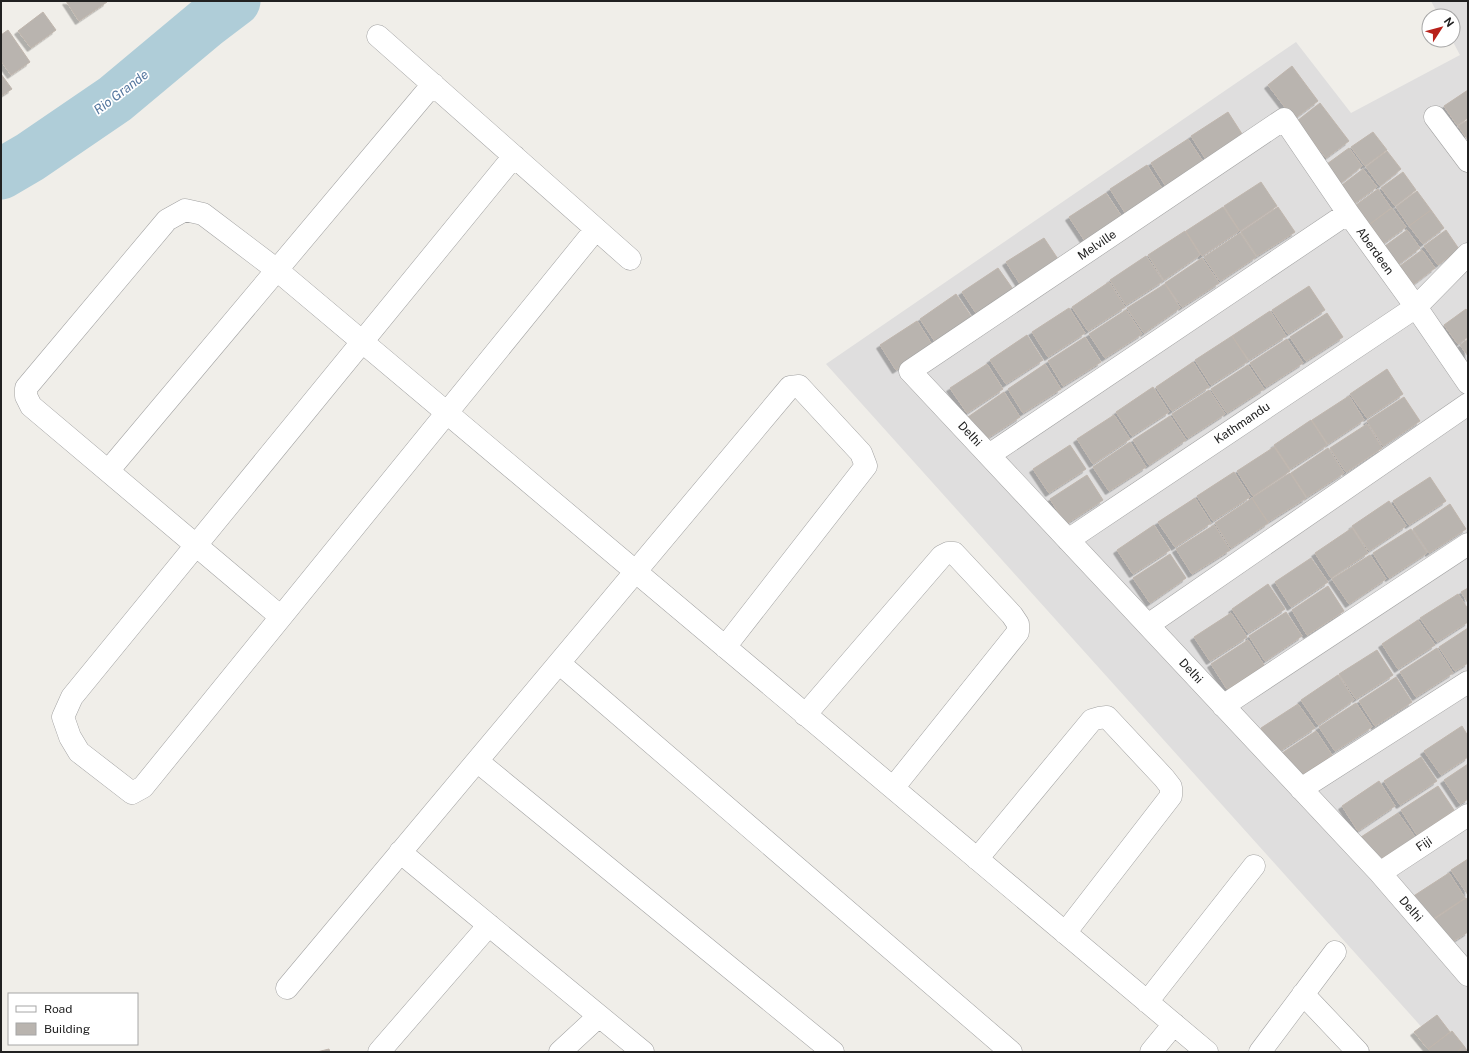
<svg xmlns="http://www.w3.org/2000/svg" width="1469" height="1053" viewBox="0 0 1469 1053" font-family="'Public Sans',sans-serif">
	<defs>
		<filter id="shadow"><feDropShadow dx="-3.5" dy="3.5" stdDeviation="0" flood-color="#0004"/></filter>
	</defs>
	<rect width="100%" height="100%" fill="#f0eee9"/>
	<path fill="#dfdede" d="M1431 1H1468V1052H1444L826 364 1296 42 1351 113 1460 55 1452 40H1453V16H1439Z"/>
	<g fill="none" stroke-linecap="round" stroke-linejoin="round">
		<path stroke="#afcdd8" stroke-width="51" d="M1 174 30 157 115 99 206 23 235 1"/>
	</g>
	<path fill="#b9b4af" stroke="#c0b6ad" filter="url(#shadow)" d="M66 1H106L107 2 79 21Z
		M43 12 56 30 31 48 18 31Z
		M8 30 30 62 11 75 1 61V35Z
		M1292 66 1318 101 1294 119 1268 85Z
		M1 74 12 89 1 96Z
		M1468 90V118L1457 125 1444 106Z
		M1320 103 1349 141 1326 158 1297 121Z
		M1228 112 1244 137 1207 161 1191 136Z
		M1468 120V140L1458 126Z
		M1373 132 1387 150 1365 166 1351 147Z
		M1188 139 1204 163 1167 188 1151 163Z
		M1349 148 1362 166 1341 183 1327 164Z
		M1387 151 1401 169 1380 186 1366 167Z
		M1147 165 1163 190 1126 214 1110 189Z
		M1363 169 1377 187 1355 203 1342 185Z
		M1403 172 1416 190 1395 206 1381 188Z
		M1261 182 1277 206 1240 231 1224 206Z
		M1378 189 1391 208 1370 224 1356 205Z
		M1417 191 1431 210 1409 226 1396 207Z
		M1106 193 1122 217 1085 241 1069 217Z
		M1223 207 1239 231 1202 256 1186 231Z
		M1278 207 1295 232 1257 256 1241 232Z
		M1392 208 1406 227 1384 243 1370 224Z
		M1431 210 1444 228 1423 244 1409 226Z
		M1407 230 1420 248 1399 264 1385 246Z
		M1446 230 1459 249 1438 265 1424 246Z
		M1185 231 1200 255 1164 280 1148 255Z
		M1240 233 1256 257 1220 281 1204 257Z
		M1044 238 1060 262 1022 287 1006 262Z
		M1422 250 1435 268 1414 284 1400 266Z
		M1146 256 1163 281 1126 305 1110 280Z
		M1202 258 1219 283 1182 307 1165 283Z
		M998 268 1015 292 978 316 962 292Z
		M1109 282 1125 307 1088 331 1072 307Z
		M1165 284 1180 308 1144 333 1127 308Z
		M1309 286 1325 310 1288 334 1272 310Z
		M956 294 973 319 936 343 920 319Z
		M1069 308 1085 333 1048 357 1032 332Z
		M1466 309 1468 312V337L1458 344 1444 325Z
		M1126 310 1142 334 1105 358 1089 334Z
		M1270 311 1286 336 1249 360 1232 336Z
		M1327 313 1343 337 1306 361 1290 337Z
		M917 321 933 346 896 370 880 345Z
		M1027 335 1043 360 1006 384 990 360Z
		M1232 336 1248 361 1211 385 1195 360Z
		M1085 337 1101 362 1063 386 1048 361Z
		M1287 339 1303 363 1266 387 1250 363Z
		M1468 339V356L1460 345Z
		M1193 362 1209 387 1172 411 1156 387Z
		M987 364 1003 389 967 413 950 388Z
		M1045 364 1061 389 1023 413 1008 389Z
		M1248 365 1264 389 1227 413 1211 389Z
		M1387 369 1403 394 1367 418 1350 394Z
		M1153 387 1169 412 1132 436 1116 412Z
		M1209 390 1225 414 1188 438 1172 414Z
		M1004 392 1020 417 983 441 968 417Z
		M1349 396 1364 420 1328 444 1312 420Z
		M1404 397 1420 421 1383 446 1367 421Z
		M1114 415 1130 439 1093 464 1077 439Z
		M1170 416 1186 440 1149 465 1133 440Z
		M1311 420 1327 445 1290 469 1274 445Z
		M1367 424 1382 448 1346 472 1330 448Z
		M1130 442 1146 467 1109 491 1093 467Z
		M1070 445 1086 469 1049 493 1033 469Z
		M1274 447 1290 471 1253 496 1237 471Z
		M1328 448 1344 473 1307 497 1291 473Z
		M1234 472 1250 497 1213 521 1197 496Z
		M1290 473 1306 498 1268 522 1252 498Z
		M1087 475 1103 500 1066 524 1050 499Z
		M1430 477 1446 501 1409 525 1393 501Z
		M1195 498 1211 523 1175 547 1158 522Z
		M1252 498 1268 523 1231 548 1215 523Z
		M1389 501 1406 526 1369 551 1352 526Z
		M1450 504 1466 529 1429 553 1413 529Z
		M1154 525 1170 550 1133 574 1117 550Z
		M1214 525 1230 550 1192 574 1176 549Z
		M1352 528 1368 553 1331 578 1315 553Z
		M1411 529 1427 553 1389 578 1373 553Z
		M1170 554 1186 578 1150 603 1133 578Z
		M1370 555 1386 579 1349 604 1332 579Z
		M1311 558 1328 582 1291 607 1275 582Z
		M1268 584 1285 609 1248 633 1232 609Z
		M1328 586 1344 611 1307 635 1292 610Z
		M1468 588V603L1461 592Z
		M1458 594 1468 609V622L1437 642 1420 618Z
		M1286 612 1302 636 1265 661 1249 636Z
		M1231 613 1247 637 1210 661 1194 637Z
		M1418 620 1435 645 1398 669 1382 644Z
		M1468 628V663L1455 671 1439 647Z
		M1248 640 1264 665 1227 689 1211 664Z
		M1437 648 1453 673 1416 697 1400 672Z
		M1377 650 1393 675 1356 699 1339 674Z
		M1338 675 1354 700 1318 725 1301 700Z
		M1396 677 1412 702 1375 726 1359 701Z
		M1356 703 1372 727 1335 751 1319 727Z
		M1298 704 1315 728 1277 753 1261 728Z
		M1462 726 1468 736V757L1441 775 1424 751Z
		M1316 731 1332 755 1295 779 1279 755Z
		M1421 757 1437 781 1400 805 1384 781Z
		M1468 764V799L1460 804 1444 780Z
		M1379 781 1395 806 1358 831 1342 806Z
		M1438 786 1454 810 1417 835 1401 810Z
		M1398 813 1415 837 1377 861 1361 837Z
		M1468 859V895L1451 870Z
		M1449 873 1465 898 1428 922 1412 897Z
		M1466 898 1468 901V932L1446 946 1429 923Z
		M1437 1015 1450 1032 1428 1049 1414 1032Z
		M1452 1031 1464 1046 1457 1052H1431L1428 1049Z
		M1464 1046 1468 1052H1457Z
		M329 1049 330 1052H317Z"/>
	<g fill="none" stroke-linecap="round" stroke-linejoin="round">
		<g stroke="#a2a2a2" stroke-width="23">
			<path id="minor" d="M378 36 630 259
				M1435 117 1468 161
				M514 156 72 697 63 717 70 737 79 752 132 793 143 787 596 229
				M1468 383 1416 307 1348 213 1284 119 910 371 1380 873 1468 975
				M989 455 1348 213
				M108 471 433 84
				M1068 540 1416 307 1468 254
				M281 617 31 406 26 396V388L167 220 185 210 203 214 277 270 1207 1052
				M1148 625 1468 404
				M559 663 1011 1052
				M1223 706 1468 544
				M805 715 942 556 948 553H954L1012 615 1018 624V632L893 788
				M477 761 833 1052
				M1301 789 1468 682
				M400 852 643 1052
				M977 859 1092 720 1099 718 1107 717 1164 778 1171 787V796L1065 933
				M1380 873 1468 815
				M287 988 790 387 799 386 861 453 866 466 725 647
				M1303 994 1358 1052
				M1147 1002 1254 866
				M379 1052 489 925
				M560 1052 599 1016
				M1151 1052 1174 1024
				M1260 1052 1335 952"/>
		</g>
		<use href="#minor" stroke="#fff" stroke-width="22"/>
	</g>
	<g text-anchor="middle" dominant-baseline="central" stroke-width="3.5" stroke-linejoin="round" paint-order="stroke">
		<g font-size="12" fill="#212121" stroke="#fff">
			<text transform="translate(1097 245) rotate(-34)">Melville</text>
			<text transform="translate(1375 251) rotate(54)">Aberdeen</text>
			<text transform="translate(1242 423) rotate(-34)">Kathmandu</text>
			<text transform="translate(970 434) rotate(47)">Delhi</text>
			<text transform="translate(1191 671) rotate(47)">Delhi</text>
			<text transform="translate(1424 844) rotate(-34)">Fiji</text>
			<text transform="translate(1411 909) rotate(49)">Delhi</text>
		</g>
		<g font-size="13" font-style="italic" fill="#54769e" stroke="#fff">
			<text transform="translate(121 92) rotate(-37)">Rio Grande</text>
		</g>
	</g>
	<rect width="1469" height="1053" fill="none" stroke="#212121" stroke-width="4"/>
	<rect x="8" y="993" width="130" height="52" fill="#ffffff" stroke="#a6a6a6"/>
	<rect x="16" y="1006" width="20" height="6" fill="#ffffff" stroke="#a6a6a6"/>
	<text x="44" y="1013" font-size="12" fill="#212121">Road</text>
	<rect x="16" y="1023" width="20" height="12" fill="#b9b4af" stroke="#a6a6a6"/>
	<text x="44" y="1033" font-size="12" fill="#212121">Building</text>
	<g transform="translate(1441 28) rotate(54)"><circle r="19" fill="#ffffff" stroke="#a6a6a6"/>
	<path d="M0-3L7 15L0 10L-7 15Z" fill="#b8211a"/>
	<text y="-6" font-size="11" font-weight="bold" text-anchor="middle" fill="#212121">N</text>
	</g>
</svg>
